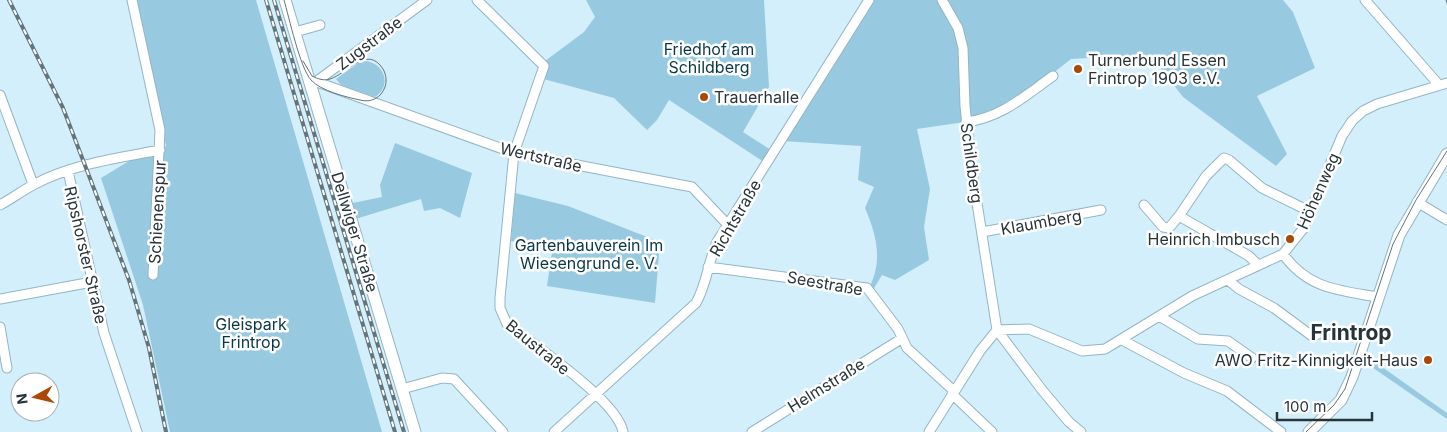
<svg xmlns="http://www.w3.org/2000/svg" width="1447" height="432" viewBox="0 0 1447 432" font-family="Inter,sans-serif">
	<rect width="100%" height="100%" fill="#d3effb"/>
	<path fill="#97cae0" d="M136 0H256L382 432H170L143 305 101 178 134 158 151 155 166 146Z
		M586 0H764L769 87 743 132 774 152 767 164 669 100 657 120 647 130 614 98 540 78 545 61 584 32 595 17Z
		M872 0H1283L1293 12 1315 68 1257 96 1287 154 1276 166 1183 97 1159 66 1104 57 1071 59 1006 110 978 120 917 129 930 189 924 227 929 260 895 280 882 275 873 290 869 288C883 261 877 236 865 208L874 187 858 180 861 146 782 141Z
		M365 61C385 63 392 86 375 97L341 85 336 79 358 63Z
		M395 143 472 173 460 218 440 208 424 211 421 199 352 220 348 204 382 197 380 185Z
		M515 193 568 206 660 242 655 303 547 286 552 252 511 241Z
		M1368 357 1447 413V419L1366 363Z"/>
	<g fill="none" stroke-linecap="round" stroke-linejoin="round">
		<g stroke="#94b5c4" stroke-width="11">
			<path id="minor" d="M132 0 160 130 153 275
				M477 0 544 66 514 153 500 298V308L507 324C534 345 618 401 623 432
				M942 0 958 28 963 48 965 106 971 165 997 330 1042 390 1069 422 1081 432
				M1365 0 1439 85
				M295 32 320 25
				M317 82 514 153 692 187 728 225
				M313 84 427 0
				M0 95 33 184
				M966 122C1001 118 1026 95 1053 76
				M68 171 104 333 137 432
				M1417 202 1447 220
				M0 205C11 199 22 191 33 185 72 164 118 158 160 150
				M1144 205 1163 227 1169 228 1179 216 1249 256 1258 265
				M1179 216 1206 176 1224 158 1229 160 1262 188 1311 212
				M982 232 1101 210
				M1283 254C1308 289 1338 290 1377 297
				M708 267 867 288 898 329 907 348 954 391
				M1228 280 1239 289 1274 308 1312 336 1318 334
				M0 299 92 282
				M1159 316 1198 339 1228 341 1252 358
				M0 327 7 368
				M1122 340 1184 373 1227 391 1281 432
				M402 389 442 378 454 379 503 432
				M952 394 992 432
				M554 432 696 303C707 284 708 262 717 242L869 0
				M752 432 901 339
				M929 432 980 351 997 330 1029 329 1082 351 1105 349 1192 296 1283 254 1303 229 1342 136 1352 121 1363 111 1377 104 1447 83"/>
		</g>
		<g stroke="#94b5c4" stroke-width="13">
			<path id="major" d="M285 0 415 432
				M1309 432 1341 400 1352 377 1399 235 1447 154"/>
		</g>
		<use href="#minor" stroke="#fff" stroke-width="9"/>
		<use href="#major" stroke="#fff" stroke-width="11"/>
		<path stroke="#62757d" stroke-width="1" d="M284 0C289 17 300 68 311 80 321 91 346 97 360 100 371 103 381 98 385 87 387 81 386 74 383 69 367 44 347 74 330 79 324 81 318 79 312 76L303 61
			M1446 0 1447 3
			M1306 432 1334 405 1345 389 1393 244 1416 200 1447 151"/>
		<g stroke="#62757d" stroke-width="4">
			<path id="rail" d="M9 0 63 108 129 280 149 348 166 432
				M266 0 395 432
				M274 0 404 432"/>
		</g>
		<use href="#rail" stroke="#fff" stroke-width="2" stroke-dasharray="5.5" stroke-linecap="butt"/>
	</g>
	<g fill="#aa4804" stroke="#fff" stroke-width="2">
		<circle cx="1078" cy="69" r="5"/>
		<circle cx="704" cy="97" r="5"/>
		<circle cx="1290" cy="239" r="5"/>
		<circle cx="1428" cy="360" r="5"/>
	</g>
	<g text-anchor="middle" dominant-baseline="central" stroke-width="5" stroke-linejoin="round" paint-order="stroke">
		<g font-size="16" fill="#26343a" stroke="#fff">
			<text transform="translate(369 43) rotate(-37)">Zugstraße</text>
			<text transform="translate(541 157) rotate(13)">Wertstraße</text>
			<text transform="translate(972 163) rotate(82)">Schildberg</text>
			<text transform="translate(1318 191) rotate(-66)">Höhenweg</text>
			<text transform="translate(157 212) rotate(-87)">Schienenspur</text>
			<text transform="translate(735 218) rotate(-60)">Richtstraße</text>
			<text transform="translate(1041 222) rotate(-10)">Klaumberg</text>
			<text transform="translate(355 232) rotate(73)">Dellwiger Straße</text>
			<text transform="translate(86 255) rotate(77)">Ripshorster Straße</text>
			<text transform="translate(825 283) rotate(10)">Seestraße</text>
			<text transform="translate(538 347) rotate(39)">Baustraße</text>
			<text transform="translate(826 385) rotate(-32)">Helmstraße</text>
		</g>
		<g font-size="16" fill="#083747" stroke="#fff">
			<text x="709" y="49">Friedhof am<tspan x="709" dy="18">Schildberg</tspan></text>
			<text x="589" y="245">Gartenbauverein Im<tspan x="589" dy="18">Wiesengrund e. V.</tspan></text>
			<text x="251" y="324">Gleispark<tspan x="251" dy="18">Frintrop</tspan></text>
		</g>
		<g font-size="16" fill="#26343a" stroke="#fff" text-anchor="start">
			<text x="1088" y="60">Turnerbund Essen<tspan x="1088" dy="18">Frintrop 1903 e.V.</tspan></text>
			<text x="714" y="97">Trauerhalle</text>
			<text x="1280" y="239" text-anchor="end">Heinrich Imbusch</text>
			<text x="1418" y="360" text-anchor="end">AWO Fritz-Kinnigkeit-Haus</text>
		</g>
		<g font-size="21" font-weight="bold" fill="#26343a" stroke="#fff">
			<text x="1351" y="332">Frintrop</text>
		</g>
	</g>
	<g transform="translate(35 397) rotate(262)"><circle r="24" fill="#ffffff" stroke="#a8aeb0"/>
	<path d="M0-4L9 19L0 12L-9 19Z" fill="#aa4804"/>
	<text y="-8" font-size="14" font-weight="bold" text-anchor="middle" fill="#26343a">N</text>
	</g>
	<path d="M1277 412v8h95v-8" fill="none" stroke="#26343a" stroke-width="2.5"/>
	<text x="1284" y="412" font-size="15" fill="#26343a" stroke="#ffffff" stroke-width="4" paint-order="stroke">100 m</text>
</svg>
